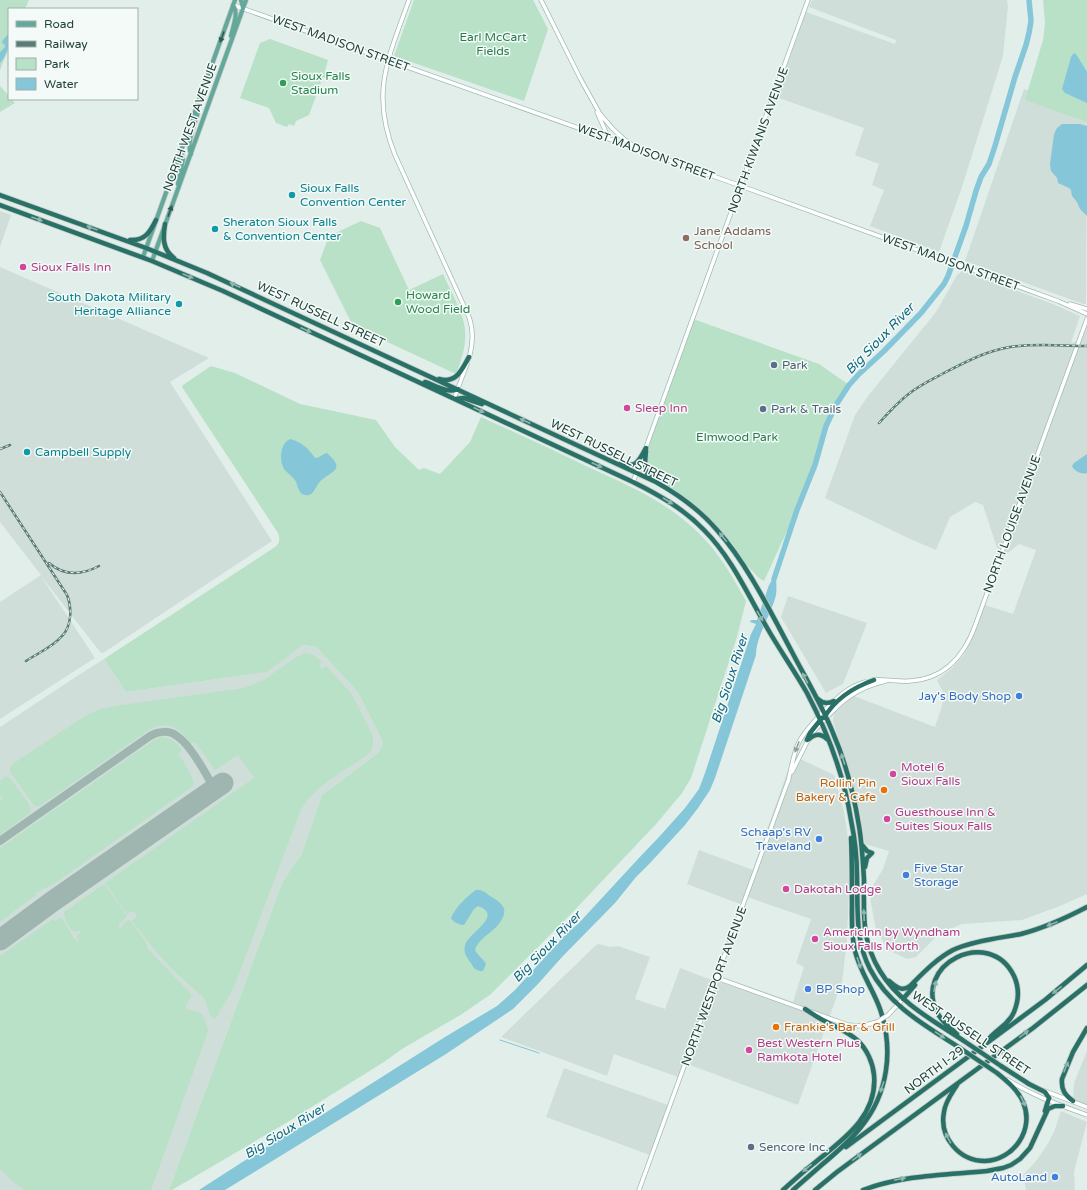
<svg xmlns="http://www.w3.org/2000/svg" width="1087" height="1190" viewBox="0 0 1087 1190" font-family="'Varela Round',sans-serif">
	<rect width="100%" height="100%" fill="#e2eeea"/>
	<path fill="#d0ded9" d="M812 0H1007L1008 6 1003 56 962 187 939 252 870 226 884 190 872 185 879 164 855 155 864 128 776 97 806 12 895 44 896 40 809 7Z
		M1024 89 1087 112 1086 304H1083L965 261Z
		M0 211 11 215 0 247Z
		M0 267 209 358 170 382 272 541 103 653 100 652 41 576 95 658 0 719V602L41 575 0 522Z
		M962 271 1053 304 1080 316 1071 343 1081 341 1087 327V894L1060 906 1022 920 962 924 940 933 916 957 907 959 888 950 876 930 869 892 883 869 889 851 865 844 859 808 852 778 833 722V717L835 713 854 696 935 727 942 706 943 692 937 680 951 669 964 655 985 605 1013 614 1036 550 1019 544 1008 553 997 548 983 505 975 502 950 517 936 550 908 538 825 498 855 415 868 396 936 312 957 275Z
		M788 596 867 623 843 684 826 693 781 617Z
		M303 645 316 647 357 691 382 740 381 748 378 753 322 795 302 853 282 883 169 1190H0V727L74 678 104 659 126 692 266 672Z
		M792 755 834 775 844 812 848 838 849 890 847 941 842 982 798 1105 690 1065 720 976 793 1002 804 967 796 963 811 919 744 896 740 904 687 884 699 850 753 870 789 767Z
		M599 944 610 947 618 946 650 957 635 999 665 1009 680 968 712 980 678 1077 614 1054 607 1076 501 1037 596 945Z
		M1087 1051V1107L1073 1101 1074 1083Z
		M564 1068 668 1105 650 1155 546 1117Z
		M1061 1111 1087 1122 1074 1172 1075 1190H1026L1023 1175 1036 1161 1047 1145 1054 1132Z"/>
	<path fill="#b9e1c7" d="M0 0H29L25 9H9V48L0 70Z
		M414 0H533L548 29 524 101 394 56Z
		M1043 0H1087V122L1025 100 1043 40 1045 23Z
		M270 39 328 60 325 71 327 72 325 78 323 77 309 115 296 121 294 126 289 124 287 127 276 123 269 108 240 98 260 43Z
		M0 86 9 96V99H11L15 103 0 112Z
		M361 221 380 228 409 290 443 274C452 295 468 318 465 341 464 353 460 364 456 374L353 326 320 260 329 236Z
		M693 319 819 364 849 385 830 415 826 426 815 465 804 494 764 581 759 578 737 555 711 523 683 499 645 469 646 448Z
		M211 366 235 373 300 404 376 420 395 447 419 470 424 468 440 474 470 442 481 417C516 433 551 449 586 466 630 486 675 505 708 543 723 560 735 581 746 601L737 637 691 778 682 793 657 823 569 916 491 994 462 1014 402 1049 384 1062 286 1123 172 1190H169L282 883 302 853 322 795 378 753C381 749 382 745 382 740L357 691 316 647 303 645 267 672 126 692 104 659 275 547C280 543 280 539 278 533L182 387 183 385Z
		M306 653C313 654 317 657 322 662L319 665 322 669 326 666 351 693 373 736V746L370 752 367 755C347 769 317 785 304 805 299 812 297 820 294 828L234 987 216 1018 214 1019 210 1015 204 998 175 972 153 948 132 921 137 916 136 914 132 911 127 914 105 883 254 778 238 755 215 770 195 742 191 744C180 728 168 720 149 730L40 806H35L33 804 10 772V768L14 763 85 716 100 709 115 706 244 688 262 681 298 656Z
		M160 737C170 737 177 742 182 750L178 754C186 764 190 772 194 784L192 787 52 885C46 888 41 890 35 893L36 895 0 922V848L154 740Z
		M5 776 10 778 27 801 31 809 29 814 0 835V801L3 799 0 796V781Z
		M104 884 127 916 126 918 119 924V927L121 928C123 925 126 920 130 920L148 945 146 947 191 994C192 1000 185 1003 186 1009 189 1011 192 1010 196 1011 203 1013 207 1024 208 1031L151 1190H24L11 1180 0 1169V956L50 921 53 919 55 921 61 917 75 940 78 942 79 941 77 938V936L81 931H78L75 932C69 930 64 919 64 912Z"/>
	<path fill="#85c6d8" d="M9 33C9 45 8 54 0 63V52L5 47V45L2 43 3 40Z
		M1074 53 1076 54 1087 72V103L1065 93 1062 89 1071 57Z
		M1062 124H1080L1087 126V216L1080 209 1077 202 1072 196 1071 190 1069 188 1058 183 1057 178 1051 171 1050 164 1054 134 1057 128Z
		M290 439C302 442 309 449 315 458 320 458 322 454 327 453 348 472 329 470 318 484 315 489 312 497 305 495 298 494 298 485 295 480 292 476 287 473 284 469 279 461 280 443 290 439Z
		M1087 454V473C1082 475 1074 471 1072 466L1074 463Z
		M776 573C776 580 777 588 776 595 771 615 756 636 756 655L715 778 710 790 698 808 685 825 651 862 636 877 615 903 562 957 537 985 513 1009 446 1054 225 1190H199L244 1161 286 1135 314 1120 445 1037 497 1006 515 990 568 932 578 924 638 859 659 837 685 808 699 789 705 773 751 634 756 624 750 622 751 620H757L769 585Z
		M476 890C481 889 486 893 490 896 498 901 508 906 503 917 496 933 480 935 475 950 477 955 483 958 486 964L483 971C476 971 474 969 471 963 467 958 463 952 465 946 467 933 505 916 478 906L474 909 464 925C459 925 453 922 451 918 455 908 467 896 476 890Z"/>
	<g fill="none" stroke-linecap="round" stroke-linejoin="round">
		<path stroke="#85c6d8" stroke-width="1" d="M500 1040 539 1053"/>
		<path stroke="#85c6d8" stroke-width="5.5" d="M774 579 797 510 815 465 826 426 836 405 849 385 859 374 884 351 921 313 944 284 948 276 966 226 976 191 981 177 989 164 995 146 1015 77 1026 45 1029 33 1031 21 1029 0"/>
		<path stroke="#9eb5b0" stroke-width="8" d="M0 841 150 736C158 731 169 730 177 736 189 744 204 770 211 783V788L208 793"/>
		<path stroke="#9eb5b0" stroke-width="21" d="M0 940 53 901 223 783"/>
		<g stroke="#a0bbb3" stroke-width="5">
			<path id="secondary" d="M409 0C388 59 370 93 395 155L469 317C474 331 473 344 469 358
				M541 0 580 78 600 114 613 129 625 140 637 148
				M233 5 741 186 1058 301 1087 314
				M597 112 609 139
				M1070 304 1087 309
				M454 399 467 364
				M645 450 808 0
				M633 482 643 456
				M873 680C886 679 898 682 910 681 945 679 964 656 975 626L1087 319
				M814 731C836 707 852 688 886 681
				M792 772 808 740
				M788 782C791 770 793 756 798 744 804 731 814 722 823 712 836 699 847 687 865 682
				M717 978 848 1025 862 1026 877 1022
				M888 1015 903 999
				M1008 1080C1033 1096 1060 1105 1087 1115
				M1045 1091 1087 1107
				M639 1190 788 781"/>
		</g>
		<g stroke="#c1cac8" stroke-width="5.5">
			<path id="primary" d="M241 0 243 8
				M231 36C233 26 239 13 233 5
				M191 154C186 142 195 124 198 112
				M178 184 183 159 181 151
				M143 257 235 0
				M152 261 246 0"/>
		</g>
		<g stroke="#c1cac8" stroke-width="6">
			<path id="highway" d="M0 195 146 248 207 273 656 482C679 495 700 510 717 530 748 565 770 611 792 652 806 679 822 705 833 733 846 763 854 795 859 826 862 844 863 862 864 880 864 914 861 940 880 971 899 1003 934 1021 964 1041
				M0 205 152 261 223 291 633 482C659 495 684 509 704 530 731 557 747 593 766 626 779 649 794 670 807 693 828 733 844 776 851 820 855 839 857 859 857 878 858 910 855 940 870 969 889 1006 926 1026 960 1048
				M165 224C163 237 162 249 174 258
				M130 240C145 241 150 232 156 220
				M439 379C457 384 462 369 469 357
				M425 382C434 385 448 394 458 389
				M455 399 464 398 482 404
				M646 451C645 462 643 471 652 479
				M621 463C637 469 639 460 646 448
				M818 699C823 704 828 704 834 701
				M824 718C835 699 854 687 874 680
				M809 739C815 734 820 733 827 739
				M807 740 810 733 822 718
				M862 845 867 851 872 853 867 858 865 867
				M889 981C896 987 902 992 910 986 923 973 936 959 953 950 972 941 1000 938 1021 934 1044 928 1066 918 1087 907
				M903 999 915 985
				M957 1034C951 1028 943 1023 938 1014 911 965 989 925 1014 976 1019 987 1019 1000 1014 1012 1008 1026 996 1029 988 1040
				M1001 1066 1029 1084 1045 1092 1049 1098 1045 1111
				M957 1085C952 1093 945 1102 944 1112 939 1137 959 1161 985 1161 1014 1160 1035 1129 1023 1102 1018 1090 1007 1081 997 1073
				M1073 1101C1065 1095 1061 1090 1062 1079L1073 1052 1087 1028
				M846 1147 1045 1000 1087 965
				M824 1163C837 1152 850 1141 861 1127 888 1094 894 1050 880 1009 873 989 860 972 855 951 851 935 852 919 852 902 852 881 852 860 851 838
				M783 1190C793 1181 803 1172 813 1164 841 1141 878 1117 874 1075 873 1063 867 1049 857 1040 847 1031 833 1026 821 1019 815 1016 810 1012 805 1009
				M793 1190 825 1162
				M815 1190 837 1172 1033 1028 1087 985
				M863 1190C903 1175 945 1175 987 1171L1003 1168 1011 1165 1020 1159 1030 1148 1048 1109 1055 1106H1063"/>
		</g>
		<use href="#secondary" stroke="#fff" stroke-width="3.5"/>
		<use href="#primary" stroke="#63a89b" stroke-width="4"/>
		<use href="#highway" stroke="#297066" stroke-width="4.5"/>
		<g stroke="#5b7c76" stroke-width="2.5">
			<path id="rail" d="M879 423C889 412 899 401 910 393 920 385 931 380 942 374 964 363 985 351 1010 347 1035 343 1062 346 1087 346
				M0 449 10 445
				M0 492 67 595C72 607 72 626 62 636 53 647 38 653 26 661
				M49 563C64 576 82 575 99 566"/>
		</g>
		<use href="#rail" stroke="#f3faf7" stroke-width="1" stroke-dasharray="3" stroke-linecap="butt"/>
		<g stroke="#a0bbb3" stroke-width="5" stroke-linecap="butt">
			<path id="secondary-bridge" d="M877 1022 888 1015"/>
		</g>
		<g stroke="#c1cac8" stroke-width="6" stroke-linecap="butt">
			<path id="highway-bridge" d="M964 1041 1001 1066
				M960 1048 997 1073"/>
		</g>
		<use href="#secondary-bridge" stroke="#fff" stroke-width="3.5"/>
		<use href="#highway-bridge" stroke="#297066" stroke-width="4.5"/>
	</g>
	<defs><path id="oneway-solid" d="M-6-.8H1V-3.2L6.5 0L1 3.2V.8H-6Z"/></defs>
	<g fill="#315b52">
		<use href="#oneway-solid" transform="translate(222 37) rotate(110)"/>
		<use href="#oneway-solid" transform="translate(170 211) rotate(-71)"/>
	</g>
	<g fill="#8eb5ae">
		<use href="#oneway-solid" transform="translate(37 219) rotate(20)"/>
		<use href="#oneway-solid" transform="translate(92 228) rotate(-160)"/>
		<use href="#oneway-solid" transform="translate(188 276) rotate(23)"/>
		<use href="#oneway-solid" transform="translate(235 285) rotate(-155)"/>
		<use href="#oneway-solid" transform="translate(306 330) rotate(25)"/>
		<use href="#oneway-solid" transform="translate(479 410) rotate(25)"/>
		<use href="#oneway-solid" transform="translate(525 421) rotate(-155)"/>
		<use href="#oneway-solid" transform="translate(597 465) rotate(25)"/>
		<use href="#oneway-solid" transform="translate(668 501) rotate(33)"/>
		<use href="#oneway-solid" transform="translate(723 537) rotate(-129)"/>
		<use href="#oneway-solid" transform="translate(760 616) rotate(60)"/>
		<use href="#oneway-solid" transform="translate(805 678) rotate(-118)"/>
		<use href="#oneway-solid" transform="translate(843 759) rotate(-108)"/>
		<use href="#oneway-solid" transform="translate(864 915) rotate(-92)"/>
		<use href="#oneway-solid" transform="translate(1052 924) rotate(159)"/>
		<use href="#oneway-solid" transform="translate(859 963) rotate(71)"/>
		<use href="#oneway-solid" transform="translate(935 986) rotate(-78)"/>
		<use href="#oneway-solid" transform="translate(1057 990) rotate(142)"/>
		<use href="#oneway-solid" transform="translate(1024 1034) rotate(-37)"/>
		<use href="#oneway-solid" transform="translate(940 1035) rotate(34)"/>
		<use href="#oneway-solid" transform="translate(1066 1067) rotate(-68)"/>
		<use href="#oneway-solid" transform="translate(882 1087) rotate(108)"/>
		<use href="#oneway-solid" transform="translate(1023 1101) rotate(65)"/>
		<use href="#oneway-solid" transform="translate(948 1138) rotate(-118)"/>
		<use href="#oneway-solid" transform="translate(857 1157) rotate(-37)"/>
		<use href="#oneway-solid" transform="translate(807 1168) rotate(140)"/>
		<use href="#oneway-solid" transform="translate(900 1179) rotate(-12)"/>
	</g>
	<use fill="#90a09c" href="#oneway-solid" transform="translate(797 747) rotate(111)"/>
	<g fill="#2e9e5b" stroke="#f3faf7" stroke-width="1.5">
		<circle cx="283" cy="83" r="4"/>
		<circle cx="398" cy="302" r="4"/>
	</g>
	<g fill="#0f9aa8" stroke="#f3faf7" stroke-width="1.5">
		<circle cx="292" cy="195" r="4"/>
		<circle cx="215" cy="229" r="4"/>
		<circle cx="179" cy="304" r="4"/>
		<circle cx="27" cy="452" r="4"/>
	</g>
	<circle fill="#8d6e63" stroke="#f3faf7" stroke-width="1.5" cx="686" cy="238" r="4"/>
	<g fill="#d1479c" stroke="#f3faf7" stroke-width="1.5">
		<circle cx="23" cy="267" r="4"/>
		<circle cx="627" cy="408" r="4"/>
		<circle cx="893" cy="774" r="4"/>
		<circle cx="887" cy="819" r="4"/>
		<circle cx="786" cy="889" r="4"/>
		<circle cx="815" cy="939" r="4"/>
		<circle cx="749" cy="1050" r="4"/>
	</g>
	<g fill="#5c6f8a" stroke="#f3faf7" stroke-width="1.5">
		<circle cx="774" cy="365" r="4"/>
		<circle cx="763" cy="409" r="4"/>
		<circle cx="751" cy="1147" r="4"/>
	</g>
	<g fill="#3f7fe0" stroke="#f3faf7" stroke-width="1.5">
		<circle cx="1019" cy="696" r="4"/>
		<circle cx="819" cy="839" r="4"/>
		<circle cx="906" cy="875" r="4"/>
		<circle cx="808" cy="989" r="4"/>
		<circle cx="1055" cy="1177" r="4"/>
	</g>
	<g fill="#e8710a" stroke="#f3faf7" stroke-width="1.5">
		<circle cx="884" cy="790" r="4"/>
		<circle cx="776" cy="1027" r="4"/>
	</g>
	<g text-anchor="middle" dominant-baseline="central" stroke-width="3" stroke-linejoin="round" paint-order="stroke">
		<g font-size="12" fill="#267c4d" stroke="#f3faf7">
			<text x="493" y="37">Earl McCart<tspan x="493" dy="14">Fields</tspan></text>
			<text x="737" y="437">Elmwood Park</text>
		</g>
		<g font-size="12" fill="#20413a" stroke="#f3faf7">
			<text transform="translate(341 43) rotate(20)">WEST MADISON STREET</text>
			<text transform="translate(190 127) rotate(-70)">NORTH WEST AVENUE</text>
			<text transform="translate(758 140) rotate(-70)">NORTH KIWANIS AVENUE</text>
			<text transform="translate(646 152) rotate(20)">WEST MADISON STREET</text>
			<text transform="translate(951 262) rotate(20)">WEST MADISON STREET</text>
			<text transform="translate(321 314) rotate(25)">WEST RUSSELL STREET</text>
			<text transform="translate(614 453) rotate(26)">WEST RUSSELL STREET</text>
			<text transform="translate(1012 524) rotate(-70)">NORTH LOUISE AVENUE</text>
			<text transform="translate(714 986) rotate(-70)">NORTH WESTPORT AVENUE</text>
			<text transform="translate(971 1033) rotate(34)">WEST RUSSELL STREET</text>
			<text transform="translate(934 1070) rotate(-37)">NORTH I-29</text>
		</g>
		<g font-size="12" fill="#27864d" stroke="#f3faf7" text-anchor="start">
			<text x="291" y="76">Sioux Falls<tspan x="291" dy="14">Stadium</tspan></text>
			<text x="406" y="295">Howard<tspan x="406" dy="14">Wood Field</tspan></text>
		</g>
		<g font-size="12" fill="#0d838f" stroke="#f3faf7" text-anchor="start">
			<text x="300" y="188">Sioux Falls<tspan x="300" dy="14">Convention Center</tspan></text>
			<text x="223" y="222">Sheraton Sioux Falls<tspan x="223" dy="14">&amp; Convention Center</tspan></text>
			<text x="171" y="297" text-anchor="end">South Dakota Military<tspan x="171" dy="14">Heritage Alliance</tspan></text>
			<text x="35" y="452">Campbell Supply</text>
		</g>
		<g font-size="12" fill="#785e54" stroke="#f3faf7" text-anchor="start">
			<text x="694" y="231">Jane Addams<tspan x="694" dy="14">School</tspan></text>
		</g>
		<g font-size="12" fill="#b23c85" stroke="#f3faf7" text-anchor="start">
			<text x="31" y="267">Sioux Falls Inn</text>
			<text x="635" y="408">Sleep Inn</text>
			<text x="901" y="767">Motel 6<tspan x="901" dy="14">Sioux Falls</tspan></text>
			<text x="895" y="812">Guesthouse Inn &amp;<tspan x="895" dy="14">Suites Sioux Falls</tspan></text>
			<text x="794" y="889">Dakotah Lodge</text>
			<text x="823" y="932">AmericInn by Wyndham<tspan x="823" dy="14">Sioux Falls North</tspan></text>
			<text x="757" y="1043">Best Western Plus<tspan x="757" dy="14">Ramkota Hotel</tspan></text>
		</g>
		<g font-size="12" fill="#4e5e75" stroke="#f3faf7" text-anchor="start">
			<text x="782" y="365">Park</text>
			<text x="771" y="409">Park &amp; Trails</text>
			<text x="759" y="1147">Sencore Inc.</text>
		</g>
		<g font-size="12" fill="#366cbe" stroke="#f3faf7" text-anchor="end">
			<text x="1011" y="696">Jay's Body Shop</text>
			<text x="811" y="832">Schaap's RV<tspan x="811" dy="14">Traveland</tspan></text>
			<text x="914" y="868" text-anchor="start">Five Star<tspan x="914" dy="14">Storage</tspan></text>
			<text x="816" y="989" text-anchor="start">BP Shop</text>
			<text x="1047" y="1177">AutoLand</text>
		</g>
		<g font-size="12" fill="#c56008" stroke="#f3faf7" text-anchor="end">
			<text x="876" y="783">Rollin' Pin<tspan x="876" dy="14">Bakery &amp; Cafe</tspan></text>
			<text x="784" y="1027" text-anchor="start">Frankie's Bar &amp; Grill</text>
		</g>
		<g font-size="13" font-style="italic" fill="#146983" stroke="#f3faf7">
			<text transform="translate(880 339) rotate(-46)">Big Sioux River</text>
			<text transform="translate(730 679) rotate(-72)">Big Sioux River</text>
			<text transform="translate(547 947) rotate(-46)">Big Sioux River</text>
			<text transform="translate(285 1131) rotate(-32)">Big Sioux River</text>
		</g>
	</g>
	<rect x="8" y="8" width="130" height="92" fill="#f3faf7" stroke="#9fb0ab"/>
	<rect x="16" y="21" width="20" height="6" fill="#63a89b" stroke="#9fb0ab"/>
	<text x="44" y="28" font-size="12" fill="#20413a">Road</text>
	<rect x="16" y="41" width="20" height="6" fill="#5b7c76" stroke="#9fb0ab"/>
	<text x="44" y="48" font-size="12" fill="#20413a">Railway</text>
	<rect x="16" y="58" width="20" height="12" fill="#b9e1c7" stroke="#9fb0ab"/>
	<text x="44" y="68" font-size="12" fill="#20413a">Park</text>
	<rect x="16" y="78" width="20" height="12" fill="#85c6d8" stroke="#9fb0ab"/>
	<text x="44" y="88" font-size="12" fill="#20413a">Water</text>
</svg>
